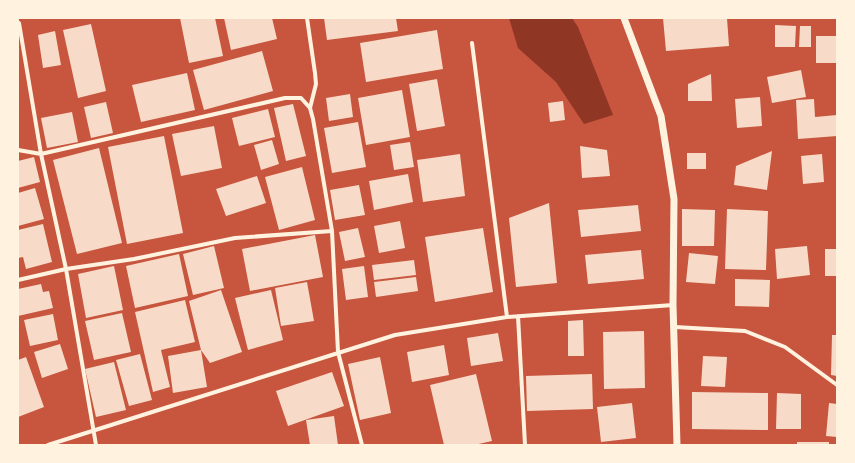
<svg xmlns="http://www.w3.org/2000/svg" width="855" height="463" viewBox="0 0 855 463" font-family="'Space Grotesk',sans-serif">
	<rect width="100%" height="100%" fill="#c8553d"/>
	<path fill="#8f3625" d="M509 18H572L578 27 613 115 584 124 556 82 518 48Z"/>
	<path fill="#f7dbc8" d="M180 18H215L223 56 189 63Z
		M224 18H272L277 39 231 50Z
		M324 18H396L398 31 327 40Z
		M663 18H727L729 46 666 51Z
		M91 24 106 91 78 98 63 30Z
		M775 25 796 26 795 47H775Z
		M800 26H811V47H799Z
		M437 30 443 69 366 82 360 43Z
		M55 31 61 65 43 68 38 35Z
		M816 36H837V63H816Z
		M262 51 273 91 204 110 193 70Z
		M801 70 806 97 772 103 767 77Z
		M187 73 195 110 141 122 132 85Z
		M711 74 712 101H688V84Z
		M437 79 445 126 417 131 409 84Z
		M402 90 410 137 366 145 358 98Z
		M350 94 353 117 329 121 326 98Z
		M760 97 762 126 737 128 735 99Z
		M814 99 815 117 837 115V136L798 139 796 100Z
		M563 101 565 120 550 122 548 103Z
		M106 102 113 133 91 138 84 107Z
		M293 104 306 156 286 161 274 108Z
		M268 109 275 137 239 146 232 118Z
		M72 112 78 142 47 148 41 118Z
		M358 122 366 167 332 173 324 128Z
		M214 126 222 168 181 176 172 134Z
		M164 136 183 233 127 244 108 147Z
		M272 140 279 164 261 170 254 145Z
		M410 142 414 167 394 170 390 145Z
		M580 146 607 150 610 176 582 178Z
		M99 148 122 243 77 254 53 160Z
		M772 151 767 190 734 185 736 166Z
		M687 153H706V169H687Z
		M460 154 465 196 423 202 417 160Z
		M822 154 824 182 803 184 801 156Z
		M34 157 40 182 18 188V161Z
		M302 167 315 220 279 230 265 177Z
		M408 174 413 202 374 210 369 181Z
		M257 176 266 203 226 216 216 189Z
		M359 185 365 215 335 220 330 190Z
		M35 188 44 219 18 226V193Z
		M549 203 557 283 516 287 509 218Z
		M638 205 641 231 581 237 578 210Z
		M682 209 715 210 714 246H682Z
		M727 209 768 211 766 270 725 269Z
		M400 221 405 248 379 253 374 226Z
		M43 224 52 262 26 269 23 257 18 258V230Z
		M358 228 365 257 345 261 339 232Z
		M483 228 493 292 435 302 425 237Z
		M315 235 323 277 250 291 242 249Z
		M214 246 224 288 193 295 183 254Z
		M807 246 810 275 777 279 775 249Z
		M825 249H837V276H825Z
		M641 250 644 279 588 284 585 255Z
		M689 253 718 256 715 284 686 282Z
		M179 254 188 296 135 308 126 266Z
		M414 260 416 275 374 280 372 265Z
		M114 266 123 310 86 318 78 274Z
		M364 266 368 297 346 300 342 269Z
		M416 277 418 291 376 297 374 282Z
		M735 279 770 280 769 307 735 306Z
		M307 282 314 321 281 326 275 288Z
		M41 284 43 292 49 291 53 308 18 316V289Z
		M221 290 242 352 210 363 201 350 207 387 173 393 168 356 201 350 189 301Z
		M271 290 283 340 248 350 235 298Z
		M185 300 195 342 161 350 170 387 153 392 135 312Z
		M122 313 131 352 94 360 85 321Z
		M53 314 58 340 30 346 24 320Z
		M583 320 584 356H568V321Z
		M644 331 645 388 604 389 603 332Z
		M498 333 503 361 471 366 467 338Z
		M832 335H837V376L831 375Z
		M60 344 68 369 42 378 34 352Z
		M444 345 449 375 412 382 407 352Z
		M140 354 152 400 129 406 116 360Z
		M703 356 727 357 725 387 701 386Z
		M26 357 44 407 18 417V360Z
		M380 357 391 413 360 420 348 364Z
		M114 362 126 410 96 417 85 369Z
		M332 372 344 406 288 426 276 391Z
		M476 374 492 441 474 445H444L430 385Z
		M592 374 593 409 527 411 526 376Z
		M692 392 768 393V430L692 429Z
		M777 393 801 394V429H776Z
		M632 403 636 438 601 442 597 407Z
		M829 403 837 404V437L826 436Z
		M334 416 338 445H310L306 420Z
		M797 442H829V445H797Z"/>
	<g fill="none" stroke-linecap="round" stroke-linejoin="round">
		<path stroke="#fff3e0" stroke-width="4" d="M307 18 315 73 316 84 310 108
			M19 23 41 154 66 269 96 445
			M472 43 507 317
			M18 150 41 154 285 98H301L310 108 313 119 332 231 338 352 362 445
			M18 280 66 269 134 259 235 238 332 231
			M518 316 525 445
			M675 327 745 331 785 347 837 385
			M48 445 395 335 507 317 673 305"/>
		<path stroke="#fff3e0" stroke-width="7" d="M624 18 661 116 674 199 673 305 677 445"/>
	</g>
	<rect width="855" height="463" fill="none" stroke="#fff3e0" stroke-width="38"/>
</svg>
